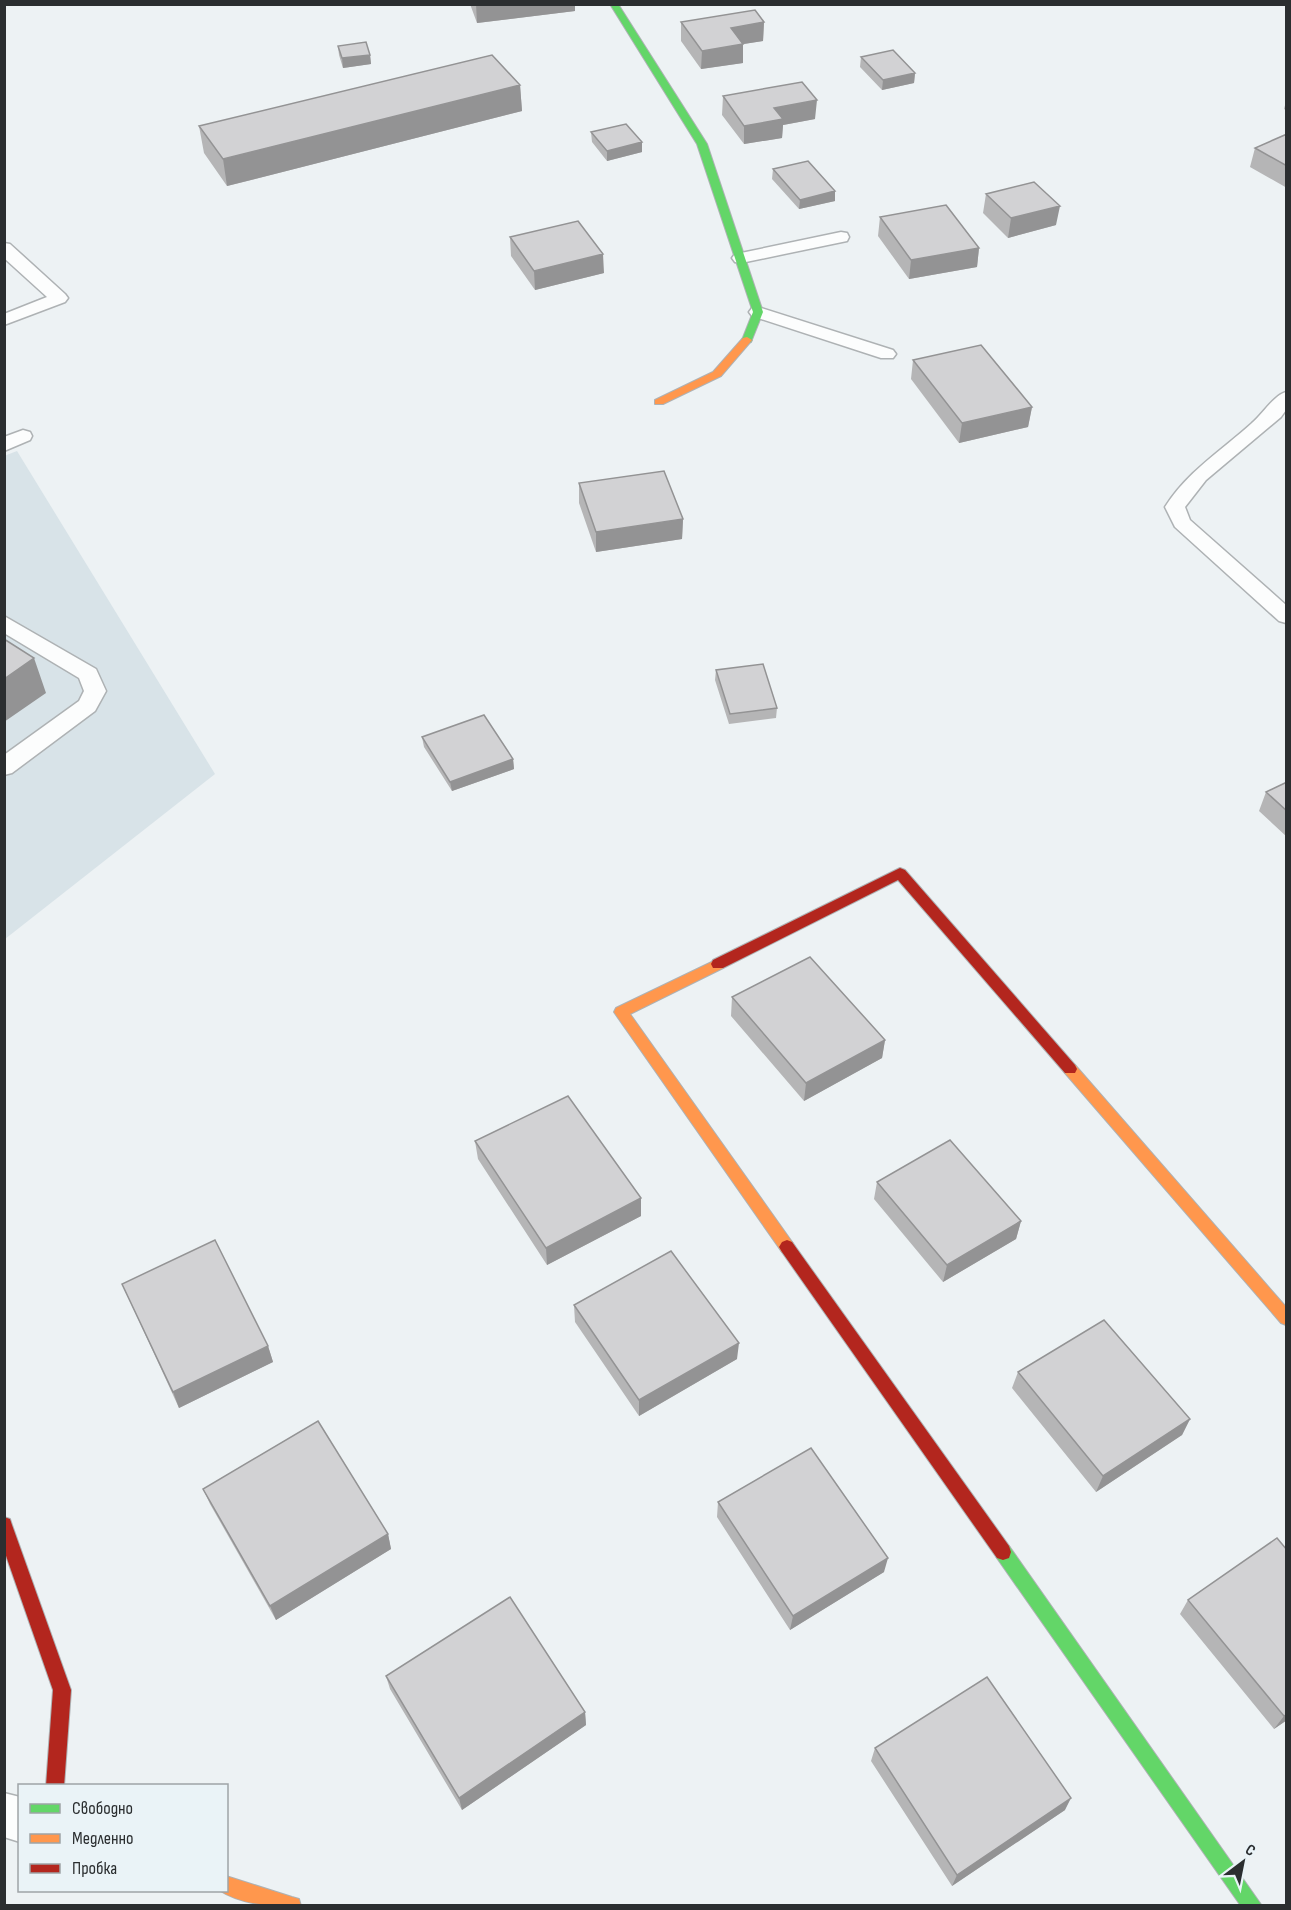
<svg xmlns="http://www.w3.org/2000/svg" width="1291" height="1910" viewBox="0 0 1291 1910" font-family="'Sofia Sans Condensed',sans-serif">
	<rect width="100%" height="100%" fill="#edf2f4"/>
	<path fill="#d8e3e8" d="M17 451 215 774 5 939 4 456Z"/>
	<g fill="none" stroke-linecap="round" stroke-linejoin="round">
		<g stroke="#aeb2b4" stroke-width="3">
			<path id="lane" d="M841 232 847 233 849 237 847 241 741 263 735 262 732 258 735 254 741 253Z
				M4 243 10 244 65 294 68 298 65 302 4 325V314L47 297 4 258Z
				M758 307 893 350 896 354 893 358H881L752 316 749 312 752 308Z
				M1286 392V410L1281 417 1206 480 1185 507 1190 520 1286 605V623L1279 621 1175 527 1165 507C1188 471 1221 451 1252 423 1263 414 1273 396 1286 392Z
				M23 430 30 432 32 436 30 440 4 451V437Z
				M4 616 96 669 106 691 95 711 12 773 4 775V755L79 701 84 691 79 678 4 633Z"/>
		</g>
		<g stroke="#aeb2b4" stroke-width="3">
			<path id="street" d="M4 1793 20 1797V1842L4 1837Z"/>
		</g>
		<g stroke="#aeb2b4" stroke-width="2">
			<path id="fast" d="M610 4H618L707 144 763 312 751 342 747 343 742 340 753 312 697 144Z
				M1003 1544 1009 1546 1262 1906H1241L997 1558 995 1552 997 1546Z"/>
		</g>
		<g stroke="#aeb2b4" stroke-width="2">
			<path id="slow" d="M747 337 752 340 721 376 663 404H655V400L713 372 743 338Z
				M718 959 723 960 725 964 723 968 630 1014 792 1242 795 1247 792 1252 787 1254 782 1252 614 1012 616 1008Z
				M1070 1063 1075 1065 1286 1307V1325L1281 1323 1065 1073 1063 1069 1065 1065Z
				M226 1876 292 1897 299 1899 301 1906C273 1906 243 1906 219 1890H226Z"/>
		</g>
		<g stroke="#aeb2b4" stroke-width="2">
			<path id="jam" d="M900 868 905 870 1075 1065 1077 1069 1075 1073H1065L898 880 723 968H713L711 964 713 960Z
				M787 1240 792 1242 1009 1546 1011 1552 1009 1558 1003 1560 997 1558 782 1252 779 1247 782 1242Z
				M4 1517 10 1519 12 1525 71 1690 64 1786H46L53 1690 4 1550Z"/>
		</g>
		<use href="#lane" fill="#fcfdfd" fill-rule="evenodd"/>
		<use href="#street" fill="#fcfdfd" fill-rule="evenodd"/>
		<use href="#fast" fill="#63d668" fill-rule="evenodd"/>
		<use href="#slow" fill="#ff974d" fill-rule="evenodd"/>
		<use href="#jam" fill="#b3261e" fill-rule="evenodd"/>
	</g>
	<path fill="#b5b5b6" d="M470 4H575V11L477 23Z
		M681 22H764L763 41 743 44V63L701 69 681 41Z
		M338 46 370 55 371 64 343 68 339 55Z
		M861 57 915 73 914 83 882 90 860 67Z
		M520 85 522 111 227 186 204 153 199 126Z
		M723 96 815 119 783 125 782 138 744 144 722 115Z
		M1287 98V111L1284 109Z
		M591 132 642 142V152L607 161 592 142Z
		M1287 134V188L1250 167 1255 148Z
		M773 169 835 201 799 209 772 179Z
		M986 194 1056 225 1008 238 983 213Z
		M880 217 979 248 977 267 909 279 878 236Z
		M510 237 604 273 535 290 511 256Z
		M913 360 1032 407 1028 427 959 443 911 379Z
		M579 483 683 519 682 539 596 552 579 503Z
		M716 670 777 708 776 718 729 724 715 680Z
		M422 737 513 759 514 769 452 791 424 747Z
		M1287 782V837L1259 811 1266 792Z
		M732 997 885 1040 882 1058 804 1101 731 1016Z
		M475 1141 641 1216 547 1265 478 1159Z
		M877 1182 1021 1221 1016 1239 943 1282 874 1199Z
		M122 1284 268 1346 273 1362 179 1408Z
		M574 1305 737 1359 639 1416 575 1322Z
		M1018 1372 1190 1419 1182 1435 1096 1492 1012 1388Z
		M203 1489 388 1534 391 1549 276 1620 210 1504Z
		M718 1502 884 1572 790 1630 717 1517Z
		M1188 1600 1287 1720 1274 1729 1180 1614Z
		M386 1676 585 1712 586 1725 462 1810 390 1689Z
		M875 1748 1065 1810 952 1886 871 1761Z"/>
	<path fill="#939394" d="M476 4H575V11L477 23Z
		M764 22 763 41 731 46V28Z
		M743 44V63L701 69 702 51Z
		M370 55 371 64 343 68 342 58Z
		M915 73 914 83 882 90 883 80Z
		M520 85 522 111 227 186 223 159Z
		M817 100 815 119 783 125 782 138 744 144V126L774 108Z
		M642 142V152L607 161V151Z
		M835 191V201L799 209 800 200Z
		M1060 206 1056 225 1008 238 1011 218Z
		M979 248 977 267 909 279 911 260Z
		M603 254 604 273 535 290 534 271Z
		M1032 407 1028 427 959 443 962 423Z
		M683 519 682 539 596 552V532Z
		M34 658 46 693 4 722V679Z
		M513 759 514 769 452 791 450 782Z
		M885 1040 882 1058 804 1101 806 1083Z
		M641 1198V1216L547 1265 546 1248Z
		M1021 1221 1016 1239 943 1282 947 1265Z
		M739 1343 737 1359 639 1416V1400Z
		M268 1346 273 1362 179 1408 173 1392Z
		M1190 1419 1182 1435 1096 1492 1103 1476Z
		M388 1534 391 1549 276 1620 270 1606Z
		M888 1558 884 1572 790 1630 793 1616Z
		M585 1712 586 1725 462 1810 459 1798Z
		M1287 1714V1720L1274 1729 1284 1716Z
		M1071 1798 1065 1810 952 1886 957 1875Z"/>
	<path fill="#d2d2d4" stroke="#939394" stroke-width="1.5" d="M755 10 764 22 731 28 743 44 702 51 681 22Z
		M366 42 370 55 342 58 338 46Z
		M893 50 915 73 883 80 861 57Z
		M492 55 520 85 223 159 199 126Z
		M802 82 817 100 774 108 783 119 744 126 723 96Z
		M626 124 642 142 607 151 591 132Z
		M1287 134V166L1255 148Z
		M808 161 835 191 800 200 773 169Z
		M1034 182 1060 206 1011 218 986 194Z
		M946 205 979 248 911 260 880 217Z
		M578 221 603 254 534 271 510 237Z
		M981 345 1032 407 962 423 913 360Z
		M664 471 683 519 596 532 579 483Z
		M4 639 34 658 4 679Z
		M763 664 777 708 730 714 716 670Z
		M484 715 513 759 450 782 422 737Z
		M1287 782V811L1266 792Z
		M810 957 885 1040 806 1083 732 997Z
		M568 1096 641 1198 546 1248 475 1141Z
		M950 1140 1021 1221 947 1265 877 1182Z
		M215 1240 268 1346 173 1392 122 1284Z
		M671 1251 739 1343 639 1400 574 1305Z
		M1104 1320 1190 1419 1103 1476 1018 1372Z
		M318 1421 388 1534 270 1606 203 1489Z
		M811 1448 888 1558 793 1616 718 1502Z
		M1277 1538 1287 1550V1714L1284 1716 1188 1600Z
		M510 1597 585 1712 459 1798 386 1676Z
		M987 1677 1071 1798 957 1875 875 1748Z"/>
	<rect width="1291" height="1910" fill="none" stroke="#2b2e30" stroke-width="12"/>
	<rect x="18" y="1784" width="210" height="108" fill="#eaf3f7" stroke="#9ea4a7" stroke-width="1.5"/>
	<rect x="30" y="1804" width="30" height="9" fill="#63d668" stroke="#9ea4a7" stroke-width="1.5"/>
	<text x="72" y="1814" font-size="18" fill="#2b2e30">Свободно</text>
	<rect x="30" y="1834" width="30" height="9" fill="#ff974d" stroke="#9ea4a7" stroke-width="1.5"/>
	<text x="72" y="1844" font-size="18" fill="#2b2e30">Медленно</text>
	<rect x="30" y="1864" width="30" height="9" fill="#b3261e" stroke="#9ea4a7" stroke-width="1.5"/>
	<text x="72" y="1874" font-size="18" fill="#2b2e30">Пробка</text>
	<g transform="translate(1243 1862) rotate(32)" stroke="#eaf3f7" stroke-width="4.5" paint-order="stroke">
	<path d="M0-4.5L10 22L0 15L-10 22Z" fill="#2b2e30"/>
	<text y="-9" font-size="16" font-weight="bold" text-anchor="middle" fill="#2b2e30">С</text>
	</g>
</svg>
